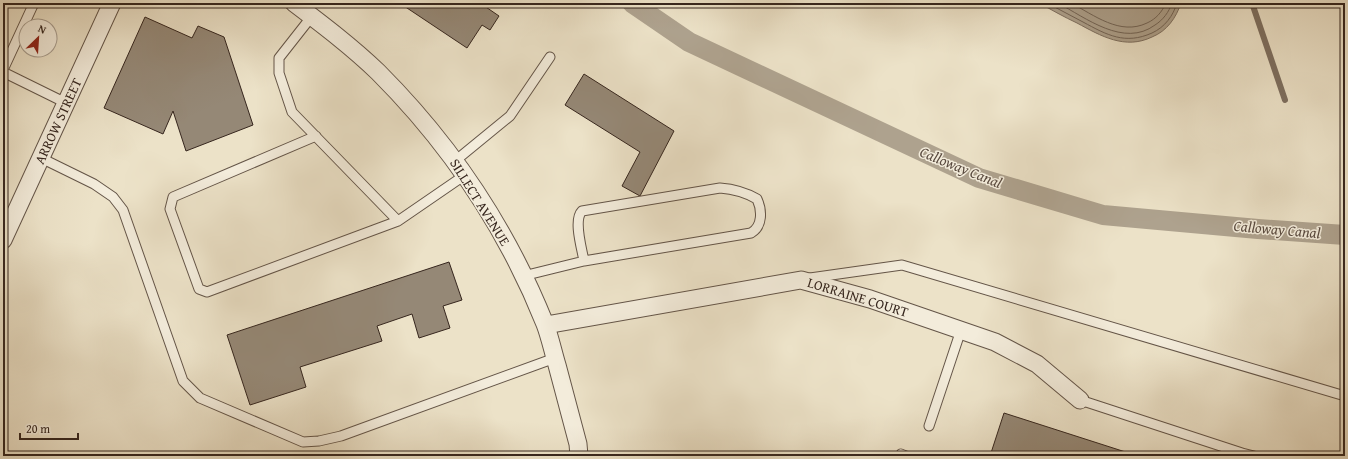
<svg xmlns="http://www.w3.org/2000/svg" width="1348" height="459" viewBox="0 0 1348 459" font-family="'Gentium Book Plus',serif">
	<rect width="100%" height="100%" fill="#ece2c8"/>
	<filter id="stains"><feTurbulence type="fractalNoise" baseFrequency=".005" numOctaves="4"/><feColorMatrix values="0 0 0 0 .2 0 0 0 0 .09 0 0 0 0 .02 0 0 0 .5 -.17"/></filter>
	<radialGradient id="worn" r=".72"><stop offset=".6" stop-color="#630" stop-opacity="0"/><stop offset="1" stop-color="#630" stop-opacity=".3"/></radialGradient>
	<path fill="#aea28e" stroke="#7e7061" d="M1039 3H1181C1176 18 1167 31 1152 37 1125 50 1101 36 1077 23 1064 17 1052 10 1039 3Z"/>
	<g fill="none" stroke-linecap="round" stroke-linejoin="round">
		<path stroke="#726456" stroke-width="1" d="M1047 3C1059 9 1071 16 1083 22 1107 35 1125 45 1152 33 1165 27 1173 16 1177 3
			M1058 3C1086 18 1124 48 1155 25 1163 20 1169 12 1172 3
			M1071 3C1094 15 1120 36 1147 23 1156 19 1162 12 1166 3"/>
		<path stroke="#7e7061" stroke-width="6" d="M1252 3 1285 100"/>
		<path stroke="#aea28e" stroke-width="20" d="M632 3 689 42 979 178 1103 215 1258 229 1345 235"/>
	</g>
	<path fill="#958876" stroke="#36261e" d="M406 3H461L464 5 466 3H480L499 16 490 30 482 25 467 48 404 6Z
		M145 17 192 38 198 26 224 37 253 125 186 151 173 111 163 134 104 108Z
		M584 74 674 131 640 196 622 186 640 152 565 105Z
		M449 262 462 300 443 306 450 328 419 338 412 314 377 326 382 341 300 367 306 387 250 405 227 335Z
		M1004 413 1138 456H990Z"/>
	<g fill="none" stroke-linecap="round" stroke-linejoin="round">
		<g stroke="#645548" stroke-width="11">
			<path id="service" d="M312 16 279 58V73L292 112 398 221 465 175
				M3 70 34 3
				M3 72 66 103
				M316 136 173 197 170 209 199 289 207 292 398 221
				M41 158 94 184 113 197 123 210 183 381 200 398 303 442 319 441 341 436 555 358
				M455 161 510 116 550 57
				M523 276 584 261 751 233C763 226 762 210 757 199 745 192 733 189 720 188L582 211C573 220 582 249 584 261
				M810 278 902 265 1345 396
				M1080 400 1242 453 1240 456
				M929 426 961 330
				M1242 453 1254 456
				M900 456 901 454 906 456"/>
		</g>
		<g stroke="#645548" stroke-width="19">
			<path id="minor" d="M294 3C323 25 352 47 378 72 450 144 507 229 545 324 550 337 553 352 557 365 564 391 571 417 578 444L579 456
				M3 240 112 3
				M546 325 801 280 870 299 995 342 1037 364 1080 400"/>
		</g>
		<use href="#service" stroke="#f3ecdb" stroke-width="9"/>
		<use href="#minor" stroke="#f3ecdb" stroke-width="17"/>
	</g>
	<g text-anchor="middle" dominant-baseline="central" stroke-width="3" stroke-linejoin="round" paint-order="stroke">
		<g font-size="14" fill="#36261e" stroke="#f3ecdb">
			<text transform="translate(58 121) rotate(-65)">ARROW STREET</text>
			<text transform="translate(480 202) rotate(58)">SILLECT AVENUE</text>
			<text transform="translate(858 297) rotate(17)">LORRAINE COURT</text>
		</g>
		<g font-size="15" font-style="italic" fill="#5a4b40" stroke="#f3ecdb">
			<text transform="translate(961 167) rotate(22)">Calloway Canal</text>
			<text transform="translate(1277 229) rotate(5)">Calloway Canal</text>
		</g>
	</g>
	<rect width="1348" height="459" fill="none" stroke="#ece2c8" stroke-width="16"/>
	<rect x="4" y="4" width="1340" height="451" fill="none" stroke="#36261e" stroke-width="2"/>
	<rect x="8" y="8" width="1332" height="443" fill="none" stroke="#36261e"/>
	<g transform="translate(38 38) rotate(25)"><circle r="19" fill="#f3ecdb" stroke="#a79d8f"/>
	<path d="M0-3L7 15L0 10L-7 15Z" fill="#8f2418"/>
	<text y="-6" font-size="11" font-weight="bold" text-anchor="middle" fill="#36261e">N</text>
	</g>
	<path d="M20 433v6h58v-6" fill="none" stroke="#36261e" stroke-width="2"/>
	<text x="26" y="433" font-size="12" fill="#36261e" stroke="#f3ecdb" stroke-width="3" paint-order="stroke">20 m</text>
	<rect width="100%" height="100%" filter="url(#stains)"/>
	<rect width="100%" height="100%" fill="url(#worn)"/>
</svg>
